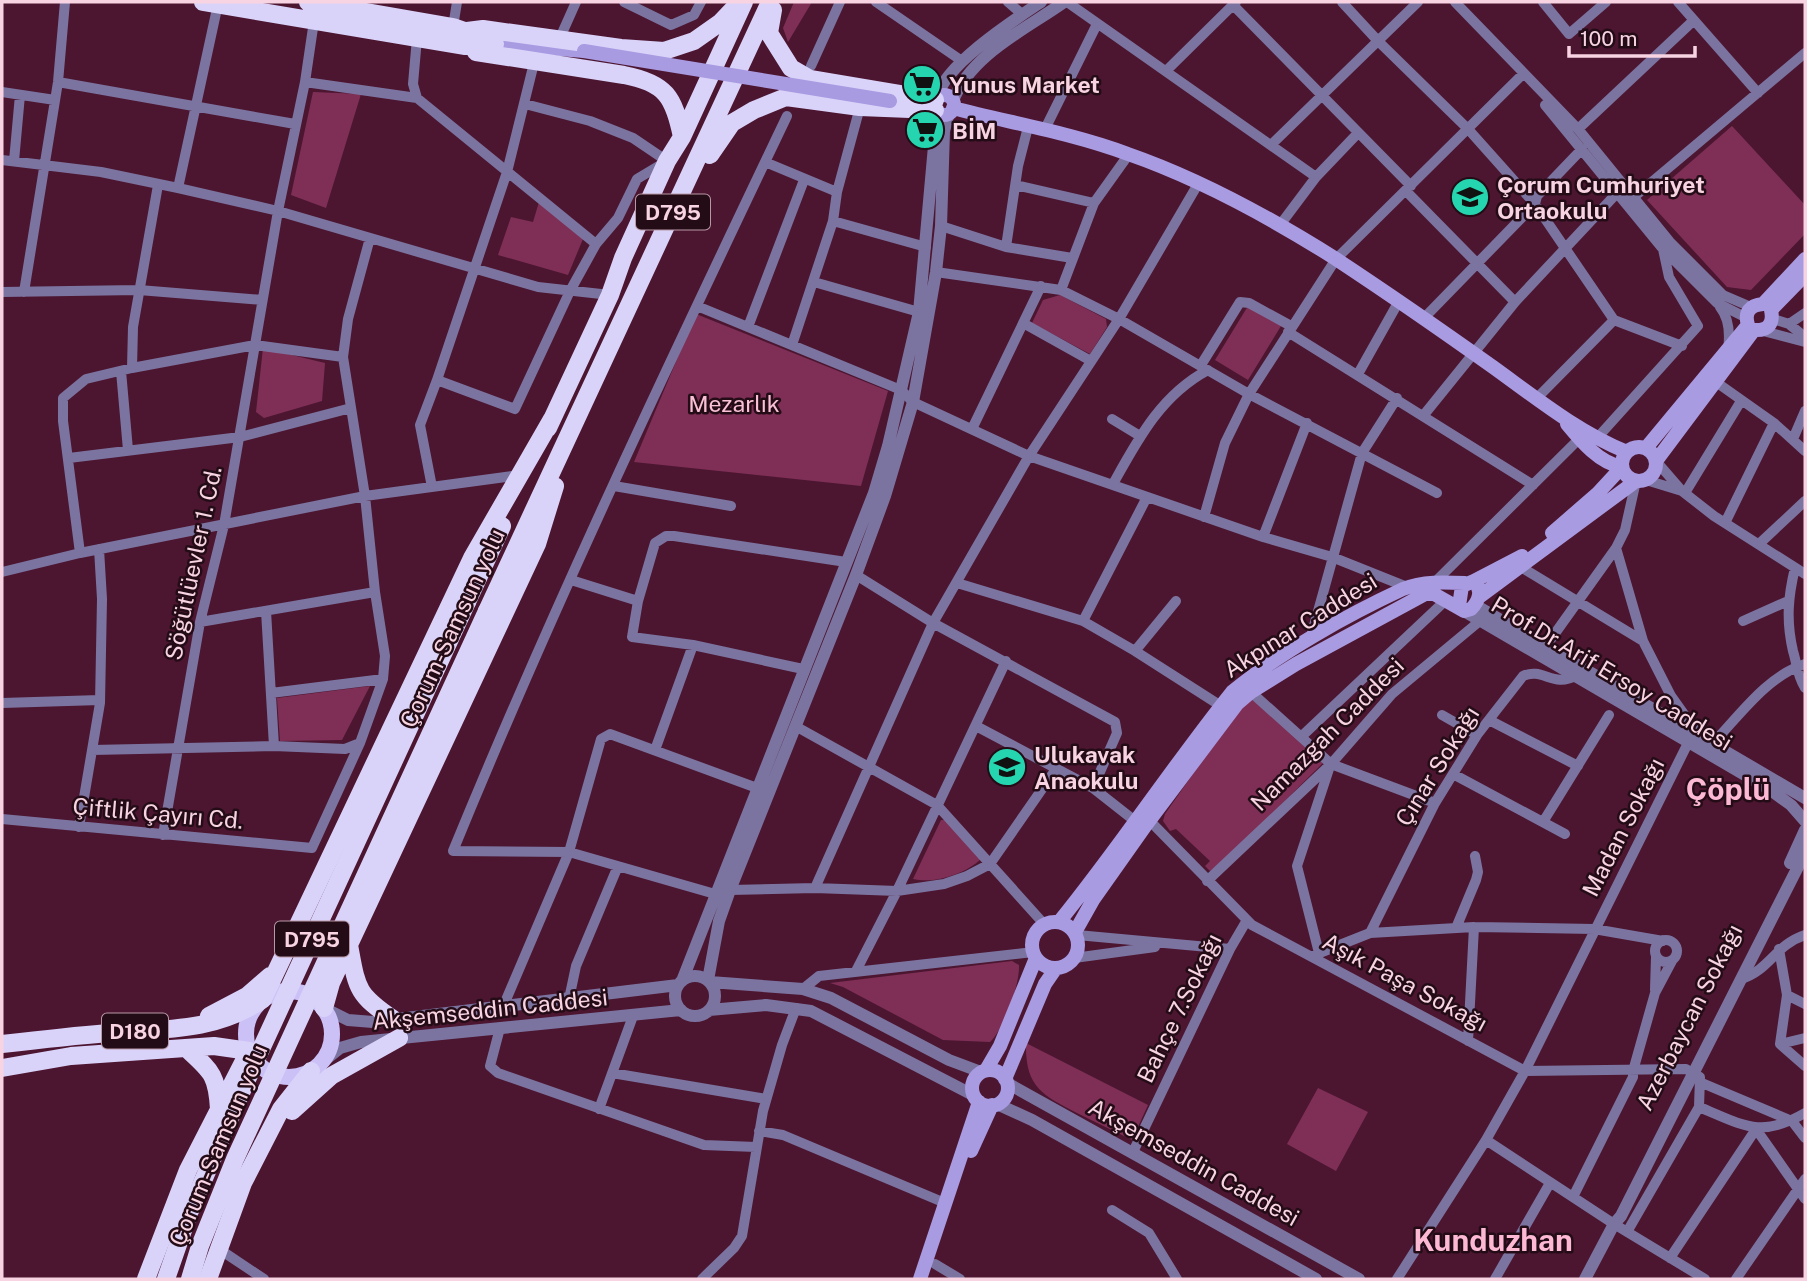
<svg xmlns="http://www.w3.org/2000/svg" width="1807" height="1281" viewBox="0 0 1807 1281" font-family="'Public Sans',sans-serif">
	<rect width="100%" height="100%" fill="#4c1631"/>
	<path fill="#7f2f56" d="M794 2H812L788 42 783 28Z
		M313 92 361 94 326 208 291 195Z
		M1732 126 1805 205V234L1751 290 1727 287 1647 200Z
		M539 202 583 239 568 275 498 255 511 217 533 222Z
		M1060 295 1106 319 1107 327 1090 354 1032 323 1043 300Z
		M1248 306 1281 326 1248 380 1215 360Z
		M696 314 888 391 861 486 634 462Z
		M263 348 325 363 322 401 264 418 256 412Z
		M370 686 342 740 280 741 277 698Z
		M1252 697 1323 763 1218 867 1210 871 1205 866 1210 861 1176 829 1170 831 1163 821 1165 814 1232 718Z
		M941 820H945L981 859C965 874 935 884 913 879Z
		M1012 961 1019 965C1020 984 1004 1029 990 1042L943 1040 843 987 830 983Z
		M1026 1043 1148 1105 1132 1140C1114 1131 1095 1122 1077 1113 1042 1095 1025 1087 1026 1043Z
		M1318 1088 1368 1112 1336 1171 1287 1144Z"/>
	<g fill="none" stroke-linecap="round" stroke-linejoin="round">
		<path stroke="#7c74a0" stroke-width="10" d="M624 2 671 25 694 15 701 2
			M876 2 962 61
			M1008 2 1022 14
			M1067 2 1316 177
			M1342 2 1378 41 1468 129 1535 204 1614 320 1682 346
			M1455 2 1578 129 1670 242 1723 295 1751 307
			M1543 2 1569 34 1606 2
			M1678 2 1758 93
			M1233 5 1411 186
			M453 27 457 2
			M417 38 413 84 417 98
			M559 40 576 2
			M811 66 840 2
			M1167 70 1236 2
			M58 82 295 124
			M305 82 417 98 596 244
			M2 92 55 100
			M1545 105 1663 249 1717 303 1745 317
			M1578 129 1693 21
			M1044 131 1097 24
			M1272 144 1418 2
			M2 160 101 172 178 188 278 211 538 287 610 295
			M14 161 20 95
			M765 162 837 192
			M1016 185 1094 203
			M178 188 218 4
			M1406 191 1515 302
			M1634 197 1805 53
			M833 221 926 247
			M1280 225 1316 177 1358 133
			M941 226 1006 247 1072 258
			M1006 247 1018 166 1028 127
			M936 272 1061 290 1119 319 1249 394 1437 493
			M814 282 919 312
			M1061 290 1094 203 1129 154
			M2 292 139 290 262 300
			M24 292 58 82 65 2
			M697 306 901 390 913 402 1029 456 1263 537 1332 557 1407 587
			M1720 307C1730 319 1730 335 1728 350
			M1424 318 1535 204 1537 196 1582 149
			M1773 319 1789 324 1805 337
			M1023 323 1091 361
			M1789 324 1805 313
			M748 327 804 180
			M1763 331 1805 342
			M1288 332 1533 485
			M792 345 833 221 837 192 860 107
			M1201 365 1240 302 1249 303 1291 326
			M132 368 133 327 158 185
			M121 371 128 450
			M1358 374 1399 301
			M437 380 515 409 570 291 596 244 618 218 637 179 667 161 633 138 590 121 525 104
			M1716 382 1774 423 1805 451
			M1537 398 1614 320
			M1423 416 1515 302 1617 193
			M1112 419 1140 436
			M972 429 1041 286
			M1598 437 1698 326 1669 277 1663 249
			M1793 439 1805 411
			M69 458 240 437 351 408
			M1656 461 1682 491 1714 516 1805 574
			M1646 480 1682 491
			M1113 484C1138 439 1161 395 1208 370
			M614 486 731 506
			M432 487 420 425 437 380 507 172 534 63
			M1685 493 1741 401
			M1204 517 1225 443 1249 394 1336 259 1523 74
			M1725 523 1774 423
			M1263 537 1307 423
			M1759 544 1805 501
			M1616 548 1643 641 1671 696 1698 734
			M80 553 63 421V398L86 379 132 368 255 345 343 357
			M1521 567 1643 641
			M1795 568C1788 597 1786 621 1793 651 1797 664 1797 675 1805 688
			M2 572 80 553 365 496 520 475
			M856 575 933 623 1115 722 1117 733 1093 788
			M571 580 638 601
			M1435 582 1579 439
			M957 583 1083 621 1135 651 1221 706
			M266 611 274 746
			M1083 621 1147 497
			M1743 621 1788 601
			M200 622 375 592 365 496 343 357 348 319 370 238
			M1310 640 1362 453 1397 398
			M1546 646 1616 548 1625 530 1636 481
			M1135 651 1176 601
			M803 669 693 645 632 637 638 601 655 543 666 536H674L846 562
			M1251 692 1331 764 1435 803
			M271 693 383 679
			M2 703 100 700
			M1442 715 1477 735
			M1489 720 1578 766
			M976 726 1093 788 1135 821
			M797 727 937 805 1044 924
			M1302 736 1446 600
			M1713 743C1740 715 1767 676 1805 664
			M92 750 274 746 345 749 360 743
			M655 750 693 645
			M1453 774 1565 834
			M2 819 312 848 360 743 383 679 385 656 375 592
			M1149 820 1252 925 1525 1071 1686 1069 1700 1077 1699 1107 1627 1232
			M1543 822 1609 715
			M79 827 100 703 102 599 99 549
			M163 835 200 622 224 525 278 211 305 82 314 21
			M1207 881 1331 764 1392 694 1481 620
			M815 888 933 623 1029 456 1119 319 1198 184
			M730 890 815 888 897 891 944 884 967 876 990 864 1056 769
			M715 894 569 852 453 851C555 602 671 359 787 116
			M1456 928 1476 880 1478 872 1475 856
			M1370 933 1435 803 1477 735 1523 676C1542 667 1554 688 1575 676
			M1077 935 1230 949
			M1655 951a11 11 0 1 1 22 0a11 11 0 1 1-22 0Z
			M1779 949 1787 995 1780 1044
			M1319 953 1297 866 1330 766
			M1312 956 1370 933 1474 927 1594 929 1663 941
			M1074 958 1155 947
			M856 971 897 891 1006 661
			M1741 979C1770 970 1775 945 1805 935
			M803 989 819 976 1033 952
			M1655 990 1656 957
			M1787 995 1805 1004
			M569 999 576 966 618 866
			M503 1007 569 852 601 739 610 734 757 788
			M500 1028 490 1066 498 1073 704 1145 756 1147
			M1468 1041 1474 927
			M1780 1044 1805 1066
			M1780 1044 1805 1038
			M612 1073 766 1099
			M1702 1083 1792 1121 1805 1138
			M1699 1107C1743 1125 1760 1139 1805 1113
			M599 1109 633 1016
			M759 1131 783 1135 945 1203
			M1486 1140 1614 1224 1705 1279
			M1133 1152 1230 949 1247 920
			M1573 1197 1633 1077V1071L1655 993 1672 961
			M1112 1210 1149 1233 1177 1279
			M219 1249 264 1279
			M1670 1258 1756 1129 1805 1199
			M935 1264 960 1279
			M702 1279 734 1248 742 1236 763 1111 782 1045 796 1008
			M1397 1279 1486 1140 1525 1071 1688 743
			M1495 1279 1550 1183
			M1736 1279 1805 1179"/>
		<path stroke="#7c74a0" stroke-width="12" d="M937 98C943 66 1014 20 1041 2
			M953 101C970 55 1026 29 1064 2
			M1475 605 1805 798
			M1464 611 1769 789 1791 805 1805 821
			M1790 863 1805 830
			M675 996a20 20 0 1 1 40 0a20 20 0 1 1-40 0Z
			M708 980 719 921 730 890 856 575 885 496 913 402 936 272 941 226 944 131 949 113
			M682 981 874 493 888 446 919 312 937 113
			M710 982 803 989 831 998 949 1060 981 1072
			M324 1008 348 1020 373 1022 678 985
			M709 1010 766 1005 811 1011 973 1095
			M311 1071 340 1048 361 1042 681 1010
			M1007 1083 1359 1279
			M997 1104 1032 1120 1316 1279
			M1585 1279 1614 1224 1621 1216 1805 853"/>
		<path stroke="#a99be2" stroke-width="14" d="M495 44 584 51
			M934 105a10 10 0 1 1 20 0a10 10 0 1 1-20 0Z
			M953 108C1011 123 1072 133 1128 154 1200 179 1271 218 1336 259 1389 294 1441 330 1493 367 1536 398 1578 432 1627 452
			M1567 424C1581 441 1599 463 1622 467
			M1622 464a17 17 0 1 1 34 0a17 17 0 1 1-34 0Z
			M1646 448 1748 325C1744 312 1750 305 1763 304L1805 259
			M1656 461 1754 330C1768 331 1774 324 1771 310L1805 275
			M1552 533 1598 493 1622 467
			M1474 581 1522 556
			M1479 597 1636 481
			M1032 945a23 23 0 1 1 46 0a23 23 0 1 1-46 0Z
			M1059 922C1120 847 1172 767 1232 692 1279 653 1347 615 1403 589 1423 581 1444 582 1465 583
			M1075 932 1093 900 1146 825 1237 704 1251 692 1296 664 1425 594H1434L1464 611 1471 609C1479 601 1483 590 1474 581L1462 586 1459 606
			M986 1070 1000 1046 1036 958
			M972 1088a18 18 0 1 1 36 0a18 18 0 1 1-36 0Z
			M1005 1079 1045 984 1056 968
			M971 1151 992 1105
			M920 1279 979 1102"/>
		<path stroke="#cbc1f7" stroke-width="16" d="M246 1034a43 43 0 1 1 86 0a43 43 0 1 1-86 0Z"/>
		<path stroke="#dad3f9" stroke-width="18" d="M203 2 464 46 495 44
			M308 2 453 27 476 35
			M773 10 769 33 791 68 810 79 935 100
			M467 31 483 29 621 48 664 51 694 41 721 22 738 4
			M476 52 624 75C666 83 674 97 682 137
			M710 155 732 123 754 110 786 97 860 107 935 110
			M548 428 610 295 623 258 667 161 682 137 744 2
			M467 602 502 526
			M487 611 770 2
			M349 945C357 988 356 994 393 1019
			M324 1008 331 983 537 544 555 486
			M209 1016 247 996 270 976
			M2 1044C37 1040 73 1036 108 1033 164 1029 215 1032 263 999L472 558 552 419
			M186 1048C211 1071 217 1074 219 1109
			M2 1068 71 1056 214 1046 249 1051 188 1170 146 1279
			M292 1111 331 1076 399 1038
			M208 1279 243 1183 281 1109 311 1071"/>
		<path stroke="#a99be2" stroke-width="14" d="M584 51 890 101"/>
		<path stroke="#dad3f9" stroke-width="18" d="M166 1279 189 1213 244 1086 467 602
			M190 1279 200 1246 235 1159 487 611"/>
	</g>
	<defs>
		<g id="supermarket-disc" transform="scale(2.0125)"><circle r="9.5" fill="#24d5af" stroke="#240c17"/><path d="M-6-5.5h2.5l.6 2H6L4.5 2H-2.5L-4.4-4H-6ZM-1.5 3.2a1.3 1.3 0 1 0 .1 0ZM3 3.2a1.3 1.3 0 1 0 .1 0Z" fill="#111"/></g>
		<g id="school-disc" transform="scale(2.0125)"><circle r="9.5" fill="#24d5af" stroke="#240c17"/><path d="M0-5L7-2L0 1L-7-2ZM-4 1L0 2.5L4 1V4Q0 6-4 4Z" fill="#111"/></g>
	</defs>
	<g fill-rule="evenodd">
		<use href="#supermarket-disc" x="922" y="84"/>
		<use href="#supermarket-disc" x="925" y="130"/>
		<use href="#school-disc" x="1470" y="197"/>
		<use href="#school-disc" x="1007" y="767"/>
	</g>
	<g text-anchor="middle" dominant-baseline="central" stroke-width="5" stroke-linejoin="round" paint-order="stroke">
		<g fill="#240c17" stroke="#b898a5" stroke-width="2">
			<rect x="636" y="194.5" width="74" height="35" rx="5"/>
			<rect x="275" y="921.5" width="74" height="35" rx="5"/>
			<rect x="102" y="1013.5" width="66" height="35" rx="5"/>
		</g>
		<g font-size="21" font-weight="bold" fill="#f8d4e2">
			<text x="673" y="212">D795</text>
			<text x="312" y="939">D795</text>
			<text x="135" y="1031">D180</text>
		</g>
		<g font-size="23" font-weight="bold" fill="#f8d4e2" stroke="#240c17" text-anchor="start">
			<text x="949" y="84">Yunus Market</text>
			<text x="952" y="130">BİM</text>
			<text x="1497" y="184">Çorum Cumhuriyet<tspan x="1497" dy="26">Ortaokulu</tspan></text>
			<text x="1034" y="754">Ulukavak<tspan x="1034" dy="26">Anaokulu</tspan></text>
		</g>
		<g font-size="23" fill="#f9c0d6" stroke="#240c17">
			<text x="734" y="403">Mezarlık</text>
		</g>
		<g font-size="23" fill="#f8d4e2" stroke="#240c17">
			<text transform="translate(193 563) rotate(-78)">Söğütlüevler 1. Cd.</text>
			<text transform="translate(1300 625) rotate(-32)">Akpınar Caddesi</text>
			<text transform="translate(452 628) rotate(-65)">Çorum-Samsun yolu</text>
			<text transform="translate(1612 673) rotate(31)">Prof.Dr.Arif Ersoy Caddesi</text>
			<text transform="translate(1327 734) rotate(-45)">Namazgah Caddesi</text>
			<text transform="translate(1437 766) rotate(-58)">Çınar Sokağı</text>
			<text transform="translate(158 813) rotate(5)">Çiftlik Çayırı Cd.</text>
			<text transform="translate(1623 827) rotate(-63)">Madan Sokağı</text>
			<text transform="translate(1405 982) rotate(28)">Aşık Paşa Sokağı</text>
			<text transform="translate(1179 1008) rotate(-64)">Bahçe 7.Sokağı</text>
			<text transform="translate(490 1009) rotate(-6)">Akşemseddin Caddesi</text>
			<text transform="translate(1689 1017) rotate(-63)">Azerbaycan Sokağı</text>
			<text transform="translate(218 1145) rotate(-67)">Çorum-Samsun yolu</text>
			<text transform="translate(1194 1162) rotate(29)">Akşemseddin Caddesi</text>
		</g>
		<g font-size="30" font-weight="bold" fill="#fdb8d4" stroke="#240c17">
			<text x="1728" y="789">Çöplü</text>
			<text x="1493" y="1240">Kunduzhan</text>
		</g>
	</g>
	<rect width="1807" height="1281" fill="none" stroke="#f8d4e2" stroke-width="7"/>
	<path d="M1569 46v10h126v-10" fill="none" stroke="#f8d4e2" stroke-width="3.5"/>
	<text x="1580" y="46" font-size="21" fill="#f8d4e2" stroke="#240c17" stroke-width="5" paint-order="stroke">100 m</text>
</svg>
